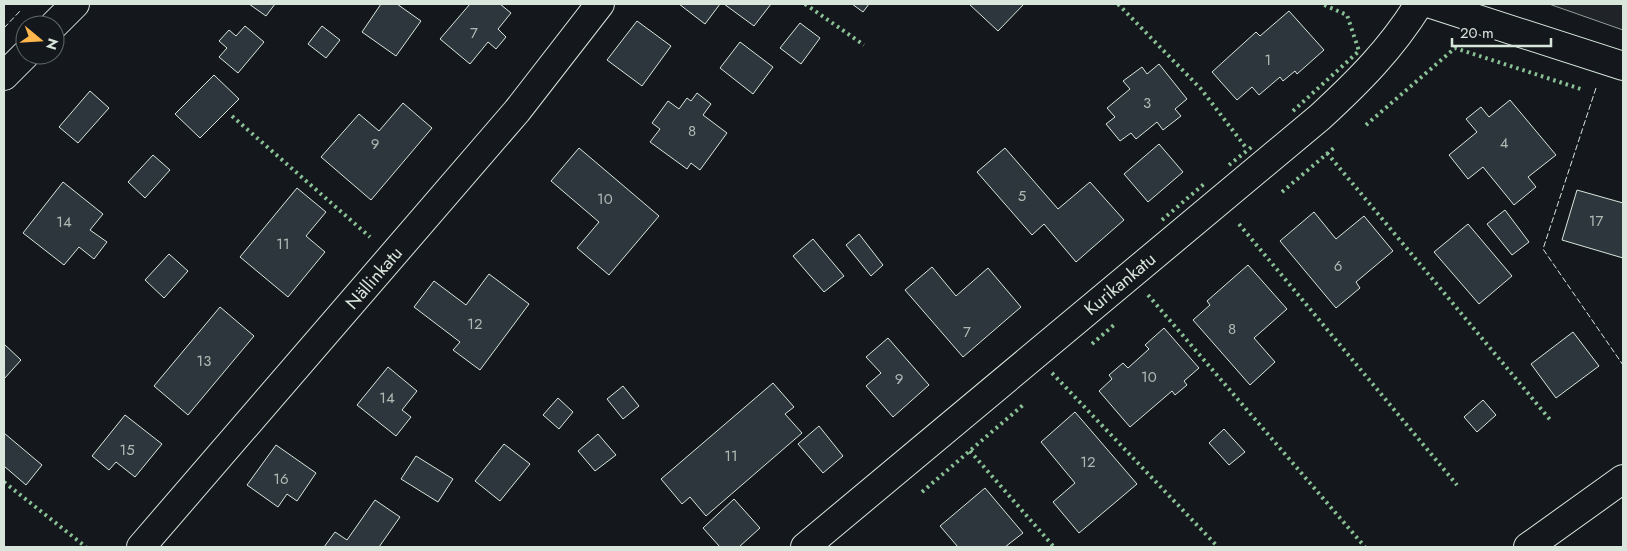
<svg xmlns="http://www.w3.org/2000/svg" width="1627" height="551" viewBox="0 0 1627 551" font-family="Jost,sans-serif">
	<rect width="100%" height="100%" fill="#14181c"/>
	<path fill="#202428" stroke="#939e99" d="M1549 4H1623V30Z"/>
	<path fill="#2c363c" stroke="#d8e6dc" d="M249 4H275L266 16Z
		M381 4H397L421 21 396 56 362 32Z
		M470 4H500L511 13 498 29 506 37 496 49 488 42 470 64 440 39Z
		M679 4H720L705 24Z
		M724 4H771L754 26Z
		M852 4H869L863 12Z
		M969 4H1024L998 31Z
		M1289 11 1324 50 1297 74 1295 71 1283 81 1280 77 1259 95 1252 87 1237 100 1212 72 1256 32 1260 36Z
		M637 21 671 46 642 86 607 60Z
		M800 23 820 38 801 64 780 48Z
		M245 26 264 42 238 73 219 57 227 48 219 41 229 30 236 36Z
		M322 26 340 40 326 58 308 44Z
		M740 42 773 67 753 94 720 68Z
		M1159 64 1187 99 1175 109 1181 116 1163 130 1157 122 1136 139 1131 133 1120 141 1106 124 1115 117 1107 108 1130 89 1123 81 1142 67 1147 74Z
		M214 75 239 99 200 138 175 114Z
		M90 91 109 108 78 143 59 127Z
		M697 93 711 104 703 115 727 133 700 170 691 163 687 169 650 142 660 129 652 123 668 101 679 109 687 98 691 101Z
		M1510 100 1556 155 1528 177 1536 187 1514 205 1483 167 1468 179 1449 155 1477 132 1466 119 1481 107 1489 117Z
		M403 103 432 128 371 200 321 157 359 114 379 131Z
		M1159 144 1183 172 1148 202 1124 174Z
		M579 148 659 216 609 275 577 248 599 222 551 181Z
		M1005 148 1058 209 1090 182 1124 220 1076 262 1044 224 1032 235 977 172Z
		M153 155 170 170 145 198 128 182Z
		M63 182 103 214 90 230 107 242 94 259 79 247 64 265 23 233Z
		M297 188 326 212 306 236 325 252 288 297 240 257Z
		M1577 190 1623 203V258L1562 240Z
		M1505 210 1529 242 1512 255 1487 224Z
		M1314 212 1336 239 1364 216 1393 251 1356 282 1360 288 1336 308 1280 241Z
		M1468 224 1512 276 1479 304 1434 252Z
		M859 234 883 265 871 276 846 245Z
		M813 239 844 276 824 292 793 256Z
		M169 254 188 271 164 298 145 280Z
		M1248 265 1287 309 1254 338 1275 362 1250 385 1193 320 1210 305 1207 301Z
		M932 267 956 296 988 268 1021 307 963 357 905 290Z
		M489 274 529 304 480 370 453 350 460 342 414 307 434 281 466 305Z
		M220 307 254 336 188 415 154 386Z
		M1164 328 1199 368 1184 381 1187 385 1175 395 1172 391 1130 427 1099 391 1112 379 1109 375 1123 363 1128 368 1149 349 1145 345Z
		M1573 332 1599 366 1556 398 1531 364Z
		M888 338 929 385 893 417 866 386 881 373 866 357Z
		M4 344 21 360 4 379Z
		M388 367 417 391 402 410 411 417 396 436 357 405Z
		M773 383 794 407 785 414 802 433 706 516 690 497 682 504 661 479Z
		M623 386 639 406 623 419 607 399Z
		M558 398 573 412 559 429 543 415Z
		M1483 400 1496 415 1477 432 1464 417Z
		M1075 412 1137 484 1079 533 1053 502 1075 483 1041 442Z
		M125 415 162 444 135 477 116 462 109 470 92 456Z
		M819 426 843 456 823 473 798 444Z
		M1224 429 1245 452 1229 465 1209 443Z
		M4 433 42 465 26 485 4 466Z
		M598 434 616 455 595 471 578 451Z
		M504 444 530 464 500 501 475 481Z
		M276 445 316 473 297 501 287 494 278 507 247 485Z
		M416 456 453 479 438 502 401 479Z
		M985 488 1023 533 1005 547H958L940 526Z
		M734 499 760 528 739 547H720L703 528Z
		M375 500 400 517 379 547H324L335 532 347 540Z"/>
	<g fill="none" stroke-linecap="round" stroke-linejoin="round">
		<g stroke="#d8e6dc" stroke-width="30">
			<path id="street" d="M1431 4 1623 66
				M54 25 75 4
				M4 76 25 55
				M141 547 517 111 600 4
				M805 547 1320 117C1359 81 1391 49 1419 4"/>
		</g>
		<g stroke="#d8e6dc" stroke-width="30">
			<path id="secondary" d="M1528 547 1623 479"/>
		</g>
		<use href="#street" stroke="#14181c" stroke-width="28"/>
		<use href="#secondary" stroke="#14181c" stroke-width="28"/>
		<path stroke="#8ac095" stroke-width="4" stroke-dasharray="2.5 4" stroke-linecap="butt" d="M805 4 864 45
			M1118 4 1201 89 1247 149
			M1293 111 1359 51 1347 15 1322 4
			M232 116 370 237
			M1366 125 1455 48 1584 90
			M1327 153 1552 422
			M1229 165 1254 145
			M1282 192 1335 147
			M1162 220 1204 184
			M1239 224 1457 485
			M1148 295 1365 547
			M1092 344 1115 324
			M1052 373 1218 547
			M970 451 1054 547
			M4 482 86 547
			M922 492 1023 405"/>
		<path stroke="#d8e6dc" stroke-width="1" stroke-dasharray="6 2.5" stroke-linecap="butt" d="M4 28 20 11
			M1596 88 1543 249 1623 365"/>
	</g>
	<g text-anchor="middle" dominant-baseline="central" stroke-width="4" stroke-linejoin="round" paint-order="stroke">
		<g font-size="15" fill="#adbab4">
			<text x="474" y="33">7</text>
			<text x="1268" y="60">1</text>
			<text x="1147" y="103">3</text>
			<text x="692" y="131">8</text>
			<text x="1504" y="143">4</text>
			<text x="375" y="144">9</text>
			<text x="1022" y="196">5</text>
			<text x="605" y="199">10</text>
			<text x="1596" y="221">17</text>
			<text x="64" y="222">14</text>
			<text x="283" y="244">11</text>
			<text x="1338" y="266">6</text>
			<text x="475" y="324">12</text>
			<text x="1232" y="329">8</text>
			<text x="967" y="332">7</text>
			<text x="204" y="361">13</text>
			<text x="1149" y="377">10</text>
			<text x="899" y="379">9</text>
			<text x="387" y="398">14</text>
			<text x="127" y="450">15</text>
			<text x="731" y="456">11</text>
			<text x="1088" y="462">12</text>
			<text x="281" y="479">16</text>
		</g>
		<g font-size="18" fill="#d8e6dc" stroke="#14181c">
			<text transform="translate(374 278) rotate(-49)">Nällinkatu</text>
			<text transform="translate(1120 284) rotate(-40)">Kurikankatu</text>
		</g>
	</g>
	<rect width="1627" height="551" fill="none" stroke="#d8e6dc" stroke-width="10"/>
	<g transform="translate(40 40) rotate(108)"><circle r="24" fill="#14181c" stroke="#626a69"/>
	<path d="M0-4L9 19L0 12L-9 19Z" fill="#ffb74d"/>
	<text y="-8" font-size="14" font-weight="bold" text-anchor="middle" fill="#d8e6dc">N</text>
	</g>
	<path d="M1452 38v8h99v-8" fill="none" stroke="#d8e6dc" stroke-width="2.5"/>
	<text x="1460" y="38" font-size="15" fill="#d8e6dc" stroke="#14181c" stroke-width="4" paint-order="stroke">20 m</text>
</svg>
